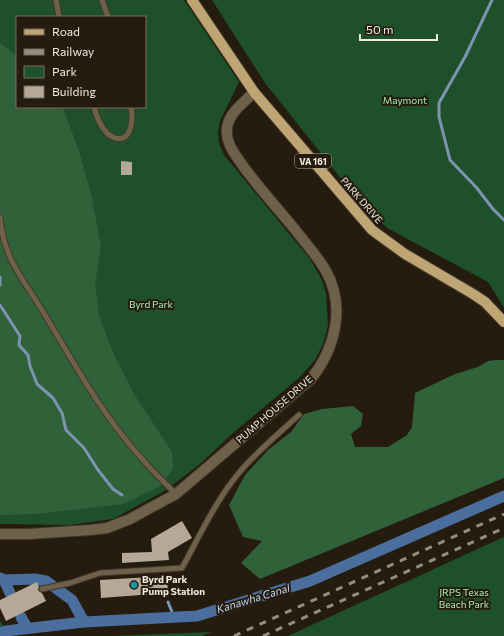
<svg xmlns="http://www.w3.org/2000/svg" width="504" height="636" viewBox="0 0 504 636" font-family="Commissioner,sans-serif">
	<rect width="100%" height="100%" fill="#251b0e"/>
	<path fill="#1e512a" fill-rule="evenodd" d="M0 0H184L239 82 220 121 218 133 219 143 224 155 310 259 322 280 326 294 328 326 323 344 315 360 300 377 233 433 200 464 166 490 113 519 70 525 0 524ZM17 17H145V107H17Z
		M212 0H504V308L488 282 387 228 354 195 265 83Z
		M504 537V636H288L484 546Z
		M0 620 8 636H0Z
		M211 632 202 636H112Z"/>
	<path fill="#30623a" d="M0 43 17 56V107H62L64 111 79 151 91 194 101 246 95 284 99 316 114 355 134 394 172 452 173 469 159 487 123 504 37 514 0 515Z
		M496 360H504V478L260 579 241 563 262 541 243 537 229 505 245 475 268 450 291 432 304 414 322 409 353 406 363 414 361 426 351 434 355 447H388L407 435 412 427 415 393 455 374 478 367 488 361Z"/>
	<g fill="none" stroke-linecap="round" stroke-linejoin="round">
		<path stroke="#7c93b1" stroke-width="3" d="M492 0 465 57 439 103V117L450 160 476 187 493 209 504 220
			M0 277V285
			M0 305 20 336 19 345 28 355 30 366 37 384 53 398 62 413 66 430 84 448 98 470 113 489 122 495
			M168 602 174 617"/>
		<path stroke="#4a6e9d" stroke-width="11" d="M0 578 4 580 35 579 46 581 72 600 84 622 197 616 310 581 504 496
			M4 580 10 593
			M21 617 27 628
			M0 633 6 631 84 622"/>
	</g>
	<path fill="#b5a897" d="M121 161 132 162V175H121Z
		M182 521 192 538 168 552 169 560 122 563V553L152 552 151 539Z
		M167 576 168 593 101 598 100 580Z
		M37 582 39 587 38 590 42 593 46 601 6 621 0 608V600Z"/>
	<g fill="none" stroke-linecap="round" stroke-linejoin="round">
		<g stroke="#41382b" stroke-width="7">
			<path id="lane" d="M56 0 59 17
				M102 0 108 17
				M94 107C97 118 103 134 115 138 133 143 133 117 131 107
				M0 217C3 259 25 281 45 315 75 365 104 418 144 461 154 473 165 483 176 494
				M42 589 70 583 100 573 182 568C199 537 215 502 238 474 256 452 278 434 299 415"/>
		</g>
		<g stroke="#41382b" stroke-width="12">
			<path id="street" d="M0 534H29L90 530 107 528 130 519 176 494 311 379C335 349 346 307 326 271 318 257 307 245 297 232 279 210 260 189 243 166 235 154 225 143 227 128 229 112 244 103 254 92"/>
		</g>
		<g stroke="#41382b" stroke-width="12">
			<path id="primary" d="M192 0 254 92 372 230 405 254 473 294 485 302 504 322"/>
		</g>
		<use href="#lane" stroke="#6e614a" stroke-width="5"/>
		<use href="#street" stroke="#6e614a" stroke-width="10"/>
		<use href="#primary" stroke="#c0a574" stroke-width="10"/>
		<path stroke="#958d82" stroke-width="3" stroke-dasharray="7 7" stroke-linecap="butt" d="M234 636 504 514
			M263 636 504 528"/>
	</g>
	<circle fill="#0f9aa8" stroke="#251b0e" stroke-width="1.5" cx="134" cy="585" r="4"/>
	<g text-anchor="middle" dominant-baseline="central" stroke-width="4" stroke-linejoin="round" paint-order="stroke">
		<rect fill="#251b0e" stroke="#b3aba1" stroke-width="1" x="295" y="154" width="36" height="14" rx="3"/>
		<g font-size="9" font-weight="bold" fill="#f0e9e0">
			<text x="313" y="161">VA 161</text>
		</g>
		<g font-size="10" fill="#a2eeaf" stroke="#251b0e">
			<text x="405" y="100">Maymont</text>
			<text x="151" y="304">Byrd Park</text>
			<text x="464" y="592">JRPS Texas<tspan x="464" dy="12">Beach Park</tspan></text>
		</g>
		<g font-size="10" fill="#f0e9e0" stroke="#251b0e">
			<text transform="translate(362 200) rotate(49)">PARK DRIVE</text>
			<text transform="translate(274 409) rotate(-41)">PUMP HOUSE DRIVE</text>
		</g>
		<g font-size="10" font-weight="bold" fill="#f0e9e0" stroke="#251b0e" text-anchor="start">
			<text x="142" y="579">Byrd Park<tspan x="142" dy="12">Pump Station</tspan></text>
		</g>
		<g font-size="11" font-style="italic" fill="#c0d6f2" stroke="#251b0e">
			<text transform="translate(253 598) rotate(-17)">Kanawha Canal</text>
		</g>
	</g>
	<rect x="16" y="16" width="130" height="92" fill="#251b0e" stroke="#766d62"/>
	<rect x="24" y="29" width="20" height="6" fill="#c0a574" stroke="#766d62"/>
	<text x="52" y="36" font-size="12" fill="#f0e9e0">Road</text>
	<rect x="24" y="49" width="20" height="6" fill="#958d82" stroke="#766d62"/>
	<text x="52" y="56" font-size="12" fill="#f0e9e0">Railway</text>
	<rect x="24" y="66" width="20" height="12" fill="#1e512a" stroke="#766d62"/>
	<text x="52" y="76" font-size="12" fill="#f0e9e0">Park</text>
	<rect x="24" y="86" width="20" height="12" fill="#b5a897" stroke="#766d62"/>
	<text x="52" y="96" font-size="12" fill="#f0e9e0">Building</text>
	<path d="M360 34v6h77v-6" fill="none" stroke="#f0e9e0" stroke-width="2"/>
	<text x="366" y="34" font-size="12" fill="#f0e9e0" stroke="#251b0e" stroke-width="3" paint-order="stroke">50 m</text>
</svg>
